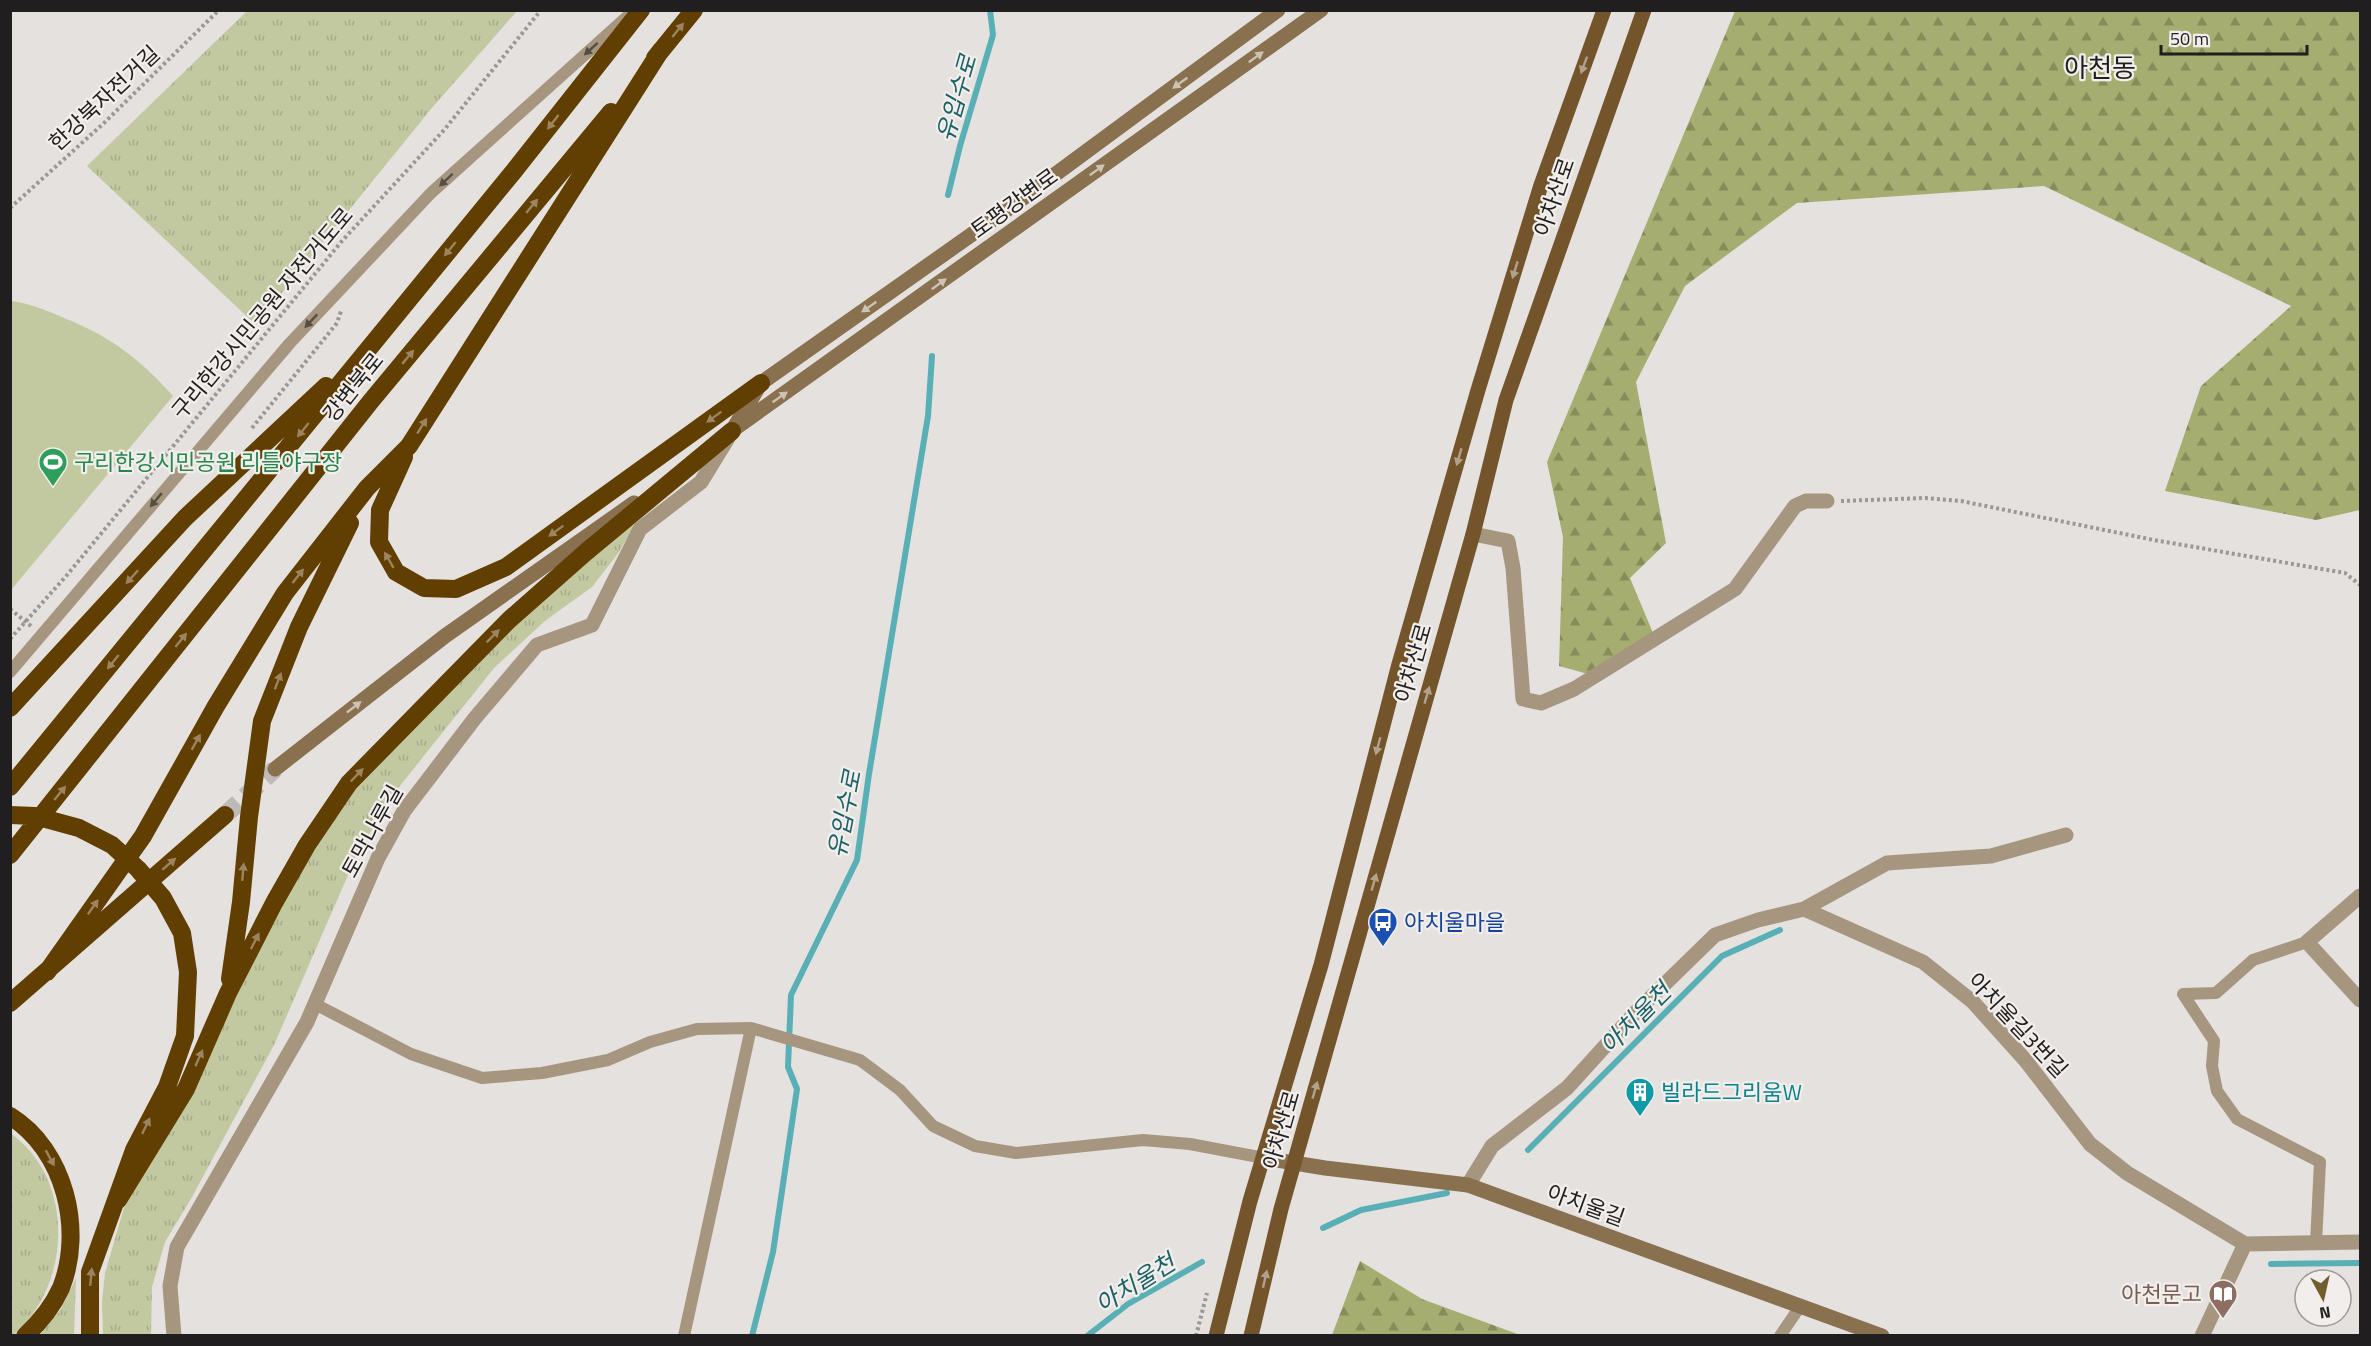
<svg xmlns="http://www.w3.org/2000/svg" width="2371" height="1346" viewBox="0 0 2371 1346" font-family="'Titillium Web','Noto Sans KR',sans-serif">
	<defs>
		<pattern id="grass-tufts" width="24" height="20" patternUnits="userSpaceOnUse" patternTransform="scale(1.5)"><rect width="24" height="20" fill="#c2c8a0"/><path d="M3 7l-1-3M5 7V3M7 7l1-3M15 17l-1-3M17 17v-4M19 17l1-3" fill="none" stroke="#a6ab89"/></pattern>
		<pattern id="forest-firs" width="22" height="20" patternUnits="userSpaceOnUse" patternTransform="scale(1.5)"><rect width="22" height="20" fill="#a5ae70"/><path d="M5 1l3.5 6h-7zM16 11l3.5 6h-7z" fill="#868d5b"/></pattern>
	</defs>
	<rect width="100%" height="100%" fill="#e4e1de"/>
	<path fill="url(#grass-tufts)" d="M247 11H517L431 109 256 325 87 166Z
		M635 524 619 552 592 587 546 620 494 668 399 787 358 852 274 1045 192 1197 165 1242 152 1287 151 1335 103 1336 102 1302 105 1273 124 1208 303 861 362 779 530 609 620 532Z
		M10 1133C76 1179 72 1287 12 1336L10 1335Z
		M76 1278 74 1335H40L61 1309Z"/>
	<path fill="url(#forest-firs)" d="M1735 11H2360V510L2316 520 2165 491 2201 386 2291 306 2044 186 1797 203 1685 286 1636 382 1666 543 1630 578 1658 645 1595 676 1559 666 1563 537 1547 462Z
		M1360 1261 1422 1299 1520 1335H1332Z"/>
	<path fill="#c2c8a0" d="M11 301C29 303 46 310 64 318 111 337 139 358 173 396L11 590Z"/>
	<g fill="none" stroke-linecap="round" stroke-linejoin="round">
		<path stroke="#59afb6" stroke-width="6" d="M948 195 960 146 993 35 990 10
			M1528 1150 1722 956 1780 930
			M1323 1228 1361 1210 1447 1193
			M2271 1264 2360 1263
			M752 1336 773 1252 797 1089 788 1067 791 995 857 860 869 774 928 416 932 356
			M1087 1336 1128 1304 1202 1262"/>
		<path stroke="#bdbab8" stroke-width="18" stroke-dasharray="18 9" stroke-linecap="butt" d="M225 815 275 769"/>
		<path stroke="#9a9795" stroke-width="4" stroke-dasharray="3 3" stroke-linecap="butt" d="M10 208 104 123 219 10
			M252 428 337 323 341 311
			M1841 501 1925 498 1961 501 2154 540 2345 573 2360 585
			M10 609 31 626
			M10 639 67 575 342 241 444 130 541 10
			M1196 1336 1207 1293"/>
		<path stroke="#a6957f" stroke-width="12" d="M10 672 290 343 431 193 629 15
			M2307 942 2253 960 2216 993 2183 994 2214 1041 2212 1066 2217 1091 2237 1119 2320 1162 2316 1243
			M315 1004 411 1054 482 1078 542 1073 608 1060 650 1042 697 1029 751 1028 860 1060 900 1090 933 1126 975 1146 1016 1153 1143 1140 1190 1144 1264 1158
			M684 1336 751 1028
			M1780 1336 1801 1305"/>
		<path stroke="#a6957f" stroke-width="15" d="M1473 534 1508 541 1513 568 1523 699 1541 703 1574 689 1735 589 1795 506 1806 501H1827
			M2360 896 2307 942 2360 1000
			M1804 909 1887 863 1991 856 2066 835
			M1468 1185 1492 1146 1567 1088 1636 1012 1715 935 1758 920 1804 909 1923 962 1973 1002 2026 1061 2090 1144 2127 1173 2245 1244 2360 1242
			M174 1336 170 1286 177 1247 307 1022 378 858 404 811 475 718 537 645 592 625 640 529 701 482 728 438
			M2202 1336 2245 1244"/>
		<path stroke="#89704f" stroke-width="15" d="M735 426 761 383 1015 204 1278 10
			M723 437 1321 10
			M275 769 445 636 634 503
			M1264 1158 1325 1168 1468 1185 1882 1336"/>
		<path stroke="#74552b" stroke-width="15" d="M1216 1336 1250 1201 1321 965 1399 664 1478 390 1541 185 1604 10
			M1251 1336 1281 1209 1473 534 1506 400 1644 10"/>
		<path stroke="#613e01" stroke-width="18" d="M655 58 694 10
			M404 457 380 510 379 542 396 572 424 588 456 589 506 567 761 383
			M10 708 185 518 326 386
			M10 787 514 171 641 10
			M10 815 35 816 79 828 112 845 138 869 163 898 182 933 188 972 185 1036 167 1087 134 1150 90 1272V1336
			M10 855 371 401 611 112
			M47 972 143 836 216 706 285 593 367 488 409 446 661 50
			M230 979 241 902 249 817 262 721 299 627 350 523
			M10 1003 225 815
			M10 1116C65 1150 84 1230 61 1288 53 1306 39 1323 25 1336
			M118 1200 186 1089 228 993 274 903 307 845 349 783 509 620 586 552 732 431"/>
	</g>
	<defs><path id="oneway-solid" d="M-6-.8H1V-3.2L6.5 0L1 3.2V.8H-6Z" transform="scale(1.5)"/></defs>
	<g fill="#9b845f">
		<use href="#oneway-solid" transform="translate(678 30) rotate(-51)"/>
		<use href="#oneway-solid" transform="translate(553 122) rotate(128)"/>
		<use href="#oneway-solid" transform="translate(532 206) rotate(-50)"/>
		<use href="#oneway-solid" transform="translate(450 249) rotate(129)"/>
		<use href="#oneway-solid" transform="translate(408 357) rotate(-50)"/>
		<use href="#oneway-solid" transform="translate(714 417) rotate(144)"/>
		<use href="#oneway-solid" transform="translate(422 426) rotate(-58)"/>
		<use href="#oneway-solid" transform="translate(303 430) rotate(129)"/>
		<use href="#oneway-solid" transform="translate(556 531) rotate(144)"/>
		<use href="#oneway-solid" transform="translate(389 560) rotate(-120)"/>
		<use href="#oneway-solid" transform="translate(298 576) rotate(-52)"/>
		<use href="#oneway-solid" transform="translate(132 577) rotate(132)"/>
		<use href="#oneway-solid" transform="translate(493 636) rotate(-45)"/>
		<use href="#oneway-solid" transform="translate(181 640) rotate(-51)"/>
		<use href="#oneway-solid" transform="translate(113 662) rotate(129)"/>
		<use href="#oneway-solid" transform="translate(278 681) rotate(-69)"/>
		<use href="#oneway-solid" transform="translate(196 742) rotate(-61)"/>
		<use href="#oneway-solid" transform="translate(357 775) rotate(-46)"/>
		<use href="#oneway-solid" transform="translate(60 793) rotate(-51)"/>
		<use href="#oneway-solid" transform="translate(169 864) rotate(-41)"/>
		<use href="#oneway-solid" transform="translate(243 872) rotate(-85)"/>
		<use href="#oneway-solid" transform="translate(93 907) rotate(-55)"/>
		<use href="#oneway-solid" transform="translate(255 941) rotate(-63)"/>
		<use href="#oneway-solid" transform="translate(199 1058) rotate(-66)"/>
		<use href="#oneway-solid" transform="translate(146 1126) rotate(-64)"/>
		<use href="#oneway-solid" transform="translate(50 1158) rotate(61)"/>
		<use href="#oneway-solid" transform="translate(91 1277) rotate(-85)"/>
	</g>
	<g fill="#564e45">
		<use href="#oneway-solid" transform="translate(591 49) rotate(138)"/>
		<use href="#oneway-solid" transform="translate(446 180) rotate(137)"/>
		<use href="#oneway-solid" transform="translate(311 321) rotate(133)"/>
		<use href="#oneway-solid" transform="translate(156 500) rotate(130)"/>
	</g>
	<g fill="#cdc2b4">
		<use href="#oneway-solid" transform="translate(1256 57) rotate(-36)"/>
		<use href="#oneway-solid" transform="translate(1180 83) rotate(144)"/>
		<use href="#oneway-solid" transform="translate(1097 170) rotate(-36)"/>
		<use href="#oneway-solid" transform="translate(939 284) rotate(-36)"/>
		<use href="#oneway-solid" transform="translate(869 307) rotate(145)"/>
		<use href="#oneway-solid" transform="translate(780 397) rotate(-35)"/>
		<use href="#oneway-solid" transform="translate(354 707) rotate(-38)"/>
	</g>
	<g fill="#b2a28b">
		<use href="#oneway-solid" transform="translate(1584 65) rotate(110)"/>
		<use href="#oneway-solid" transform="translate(1515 270) rotate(107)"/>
		<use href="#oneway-solid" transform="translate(1459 457) rotate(106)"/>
		<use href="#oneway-solid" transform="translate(1427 695) rotate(-74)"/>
		<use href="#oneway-solid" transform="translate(1378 746) rotate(105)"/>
		<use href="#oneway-solid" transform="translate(1374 882) rotate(-74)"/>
		<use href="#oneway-solid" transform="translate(1315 1090) rotate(-74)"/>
		<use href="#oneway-solid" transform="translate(1265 1279) rotate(-77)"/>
	</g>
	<defs>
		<g id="stadium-pin" transform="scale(1.5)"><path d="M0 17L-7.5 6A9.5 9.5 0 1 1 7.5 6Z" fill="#2e9e5b" stroke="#f1eeeb"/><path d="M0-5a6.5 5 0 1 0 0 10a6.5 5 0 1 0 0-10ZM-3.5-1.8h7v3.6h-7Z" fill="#fff"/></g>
		<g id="bus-pin" transform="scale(1.5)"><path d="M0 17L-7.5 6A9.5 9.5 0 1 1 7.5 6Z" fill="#1a4fb4" stroke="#f1eeeb"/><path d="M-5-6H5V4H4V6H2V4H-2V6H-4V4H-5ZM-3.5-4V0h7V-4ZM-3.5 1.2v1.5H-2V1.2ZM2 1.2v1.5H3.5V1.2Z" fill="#fff"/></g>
		<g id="building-pin" transform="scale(1.5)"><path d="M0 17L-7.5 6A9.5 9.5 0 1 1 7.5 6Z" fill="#0f9aa8" stroke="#f1eeeb"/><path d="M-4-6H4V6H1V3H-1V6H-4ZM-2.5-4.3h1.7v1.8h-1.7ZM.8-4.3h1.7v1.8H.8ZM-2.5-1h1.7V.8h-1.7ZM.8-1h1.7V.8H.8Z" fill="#fff"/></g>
		<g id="library-pin" transform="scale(1.5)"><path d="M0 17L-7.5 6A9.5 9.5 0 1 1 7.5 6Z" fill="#8d6e63" stroke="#f1eeeb"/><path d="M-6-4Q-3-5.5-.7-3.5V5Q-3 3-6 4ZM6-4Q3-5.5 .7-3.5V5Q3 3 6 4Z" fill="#fff"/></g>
	</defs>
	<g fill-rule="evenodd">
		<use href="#stadium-pin" x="53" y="462"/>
		<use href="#bus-pin" x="1383" y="922"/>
		<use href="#building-pin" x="1640" y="1092"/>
		<use href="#library-pin" x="2223" y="1294"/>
	</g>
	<g text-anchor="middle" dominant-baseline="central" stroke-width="4.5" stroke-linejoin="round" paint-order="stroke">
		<g font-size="22" fill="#201e1e" stroke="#f1eeeb">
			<text transform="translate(104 98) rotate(-43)">한강북자전거길</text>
			<text transform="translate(1554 197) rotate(-71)">아차산로</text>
			<text transform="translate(1014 203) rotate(-36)">토평강변로</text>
			<text transform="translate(262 313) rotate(-50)">구리한강시민공원 자전거도로</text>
			<text transform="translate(353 387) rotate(-51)">강변북로</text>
			<text transform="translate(1413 663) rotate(-74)">아차산로</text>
			<text transform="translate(372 831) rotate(-61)">토막나루길</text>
			<text transform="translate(2018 1025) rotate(47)">아치울길3번길</text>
			<text transform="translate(1281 1130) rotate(-74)">아차산로</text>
			<text transform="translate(1586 1205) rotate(20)">아치울길</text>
		</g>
		<g font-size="22" fill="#27864d" stroke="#f1eeeb" text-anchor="start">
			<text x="74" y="462">구리한강시민공원 리틀야구장</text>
		</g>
		<g font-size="22" fill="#164399" stroke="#f1eeeb" text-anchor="start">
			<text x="1404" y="922">아치울마을</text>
		</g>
		<g font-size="22" fill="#0d838f" stroke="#f1eeeb" text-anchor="start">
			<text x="1661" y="1092">빌라드그리움W</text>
		</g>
		<g font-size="22" fill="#785e54" stroke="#f1eeeb" text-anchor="end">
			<text x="2202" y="1294">아천문고</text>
		</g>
		<g font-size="24" font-style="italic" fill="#1b6268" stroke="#f1eeeb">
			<text transform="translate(956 98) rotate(-74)">유입수로</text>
			<text transform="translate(844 814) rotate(-79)">유입수로</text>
			<text transform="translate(1635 1018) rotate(-45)">아치울천</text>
			<text transform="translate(1135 1283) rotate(-32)">아치울천</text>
		</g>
		<g font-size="26" fill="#201e1e" stroke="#f1eeeb">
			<text x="2100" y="67">아천동</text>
		</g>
	</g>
	<rect width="2371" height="1346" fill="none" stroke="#201e1e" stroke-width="24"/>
	<g transform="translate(2323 1298) rotate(172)"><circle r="28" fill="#f1eeeb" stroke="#9d9b99" stroke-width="1.5"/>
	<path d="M0-4.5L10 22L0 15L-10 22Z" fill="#725d2d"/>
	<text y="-9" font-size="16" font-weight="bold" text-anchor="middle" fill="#201e1e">N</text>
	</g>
	<path d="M2161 45v9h146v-9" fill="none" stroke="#201e1e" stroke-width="3"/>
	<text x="2170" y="45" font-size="18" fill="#201e1e" stroke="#f1eeeb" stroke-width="4.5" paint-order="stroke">50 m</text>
</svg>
